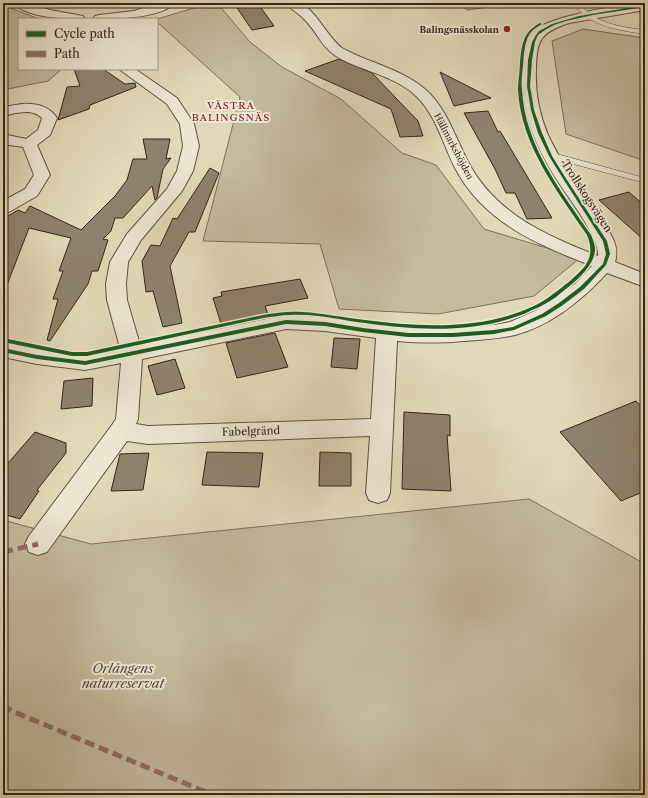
<svg xmlns="http://www.w3.org/2000/svg" width="648" height="798" viewBox="0 0 648 798" font-family="'Libre Caslon Text',serif">
	<rect width="100%" height="100%" fill="#e1d8b9"/>
	<filter id="stains"><feTurbulence type="fractalNoise" baseFrequency=".005" numOctaves="4"/><feColorMatrix values="0 0 0 0 .2 0 0 0 0 .09 0 0 0 0 .02 0 0 0 .5 -.17"/></filter>
	<radialGradient id="worn" r=".72"><stop offset=".6" stop-color="#630" stop-opacity="0"/><stop offset="1" stop-color="#630" stop-opacity=".3"/></radialGradient>
	<path fill="#c4ba9e" stroke="#7c705c" d="M202 3H217L250 42 282 67 341 99 402 153 436 165 484 229 580 258 534 296 438 314 339 309 320 244 203 241 240 97 157 22V19L197 7Z
		M458 3H509L510 4 467 10Z
		M3 5 39 19H19V69H62L48 81 3 90Z
		M583 29 645 38V161L566 134 552 41Z
		M529 499 645 564V795H3V520L91 544Z"/>
	<path fill="#8e826c" stroke="#342519" d="M259 5 274 26 252 30 237 8Z
		M339 59 372 73 418 121 423 136 400 137 391 109 305 71Z
		M74 69H103L125 84 135 83 136 87 90 105 89 109 58 120 67 87 80 86Z
		M440 72 491 98 454 106Z
		M488 111 498 132 500 131 509 146 552 218 527 219 515 193H506L495 169 464 113Z
		M143 139H170L166 159 171 158 163 169 157 198 155 200 152 186 123 218H115L111 231 103 239 108 240 98 271H92L88 284 50 341 47 340 58 299H53L63 271H59L71 238 29 228 5 290H3V219L18 210 25 213 30 206 81 230 115 196 127 180 133 159H147Z
		M210 168 219 173 195 232H189L170 266 182 323 163 327 153 291 146 292 142 261 151 245 160 246 173 218 177 219Z
		M629 192 645 206V241L599 200Z
		M300 279 308 298 265 306 269 317 222 327 213 298 222 296 221 292Z
		M275 333 288 367 237 378 226 343Z
		M334 338 360 339 357 369 331 367Z
		M175 359 185 388 157 395 148 366Z
		M93 378 92 406 61 409 64 381Z
		M636 401 645 410V491L621 501 560 432Z
		M404 412 450 415V436L447 435 451 491 402 489Z
		M35 432 66 443V453L37 490 39 491 20 519 3 514V469Z
		M207 452 263 453 259 487 202 485Z
		M320 452 351 453V486H319Z
		M149 453 143 490 111 491 120 454Z"/>
	<g fill="none" stroke-linecap="round" stroke-linejoin="round">
		<g stroke="#5f5241" stroke-width="1">
			<path id="service" d="M573 3H579C595 24 621 27 645 30V34C618 30 590 27 573 3Z
				M547 153H553L645 178V183L547 157Z"/>
		</g>
		<g stroke="#5f5241" stroke-width="2">
			<path id="minor" d="M14 3H29L50 10 83 16 85 19C68 19 25 18 14 3Z
				M158 3H174C162 19 111 19 93 19L95 16 99 15 134 11Z
				M286 3C290 3 295 2 299 3 314 7 328 38 342 48 369 63 402 69 426 90 446 108 455 136 467 160 495 214 545 235 598 256 600 237 566 195 555 177 532 139 520 109 523 65 524 53 525 40 534 31 547 17 625 3 645 3V10L569 23C540 33 537 39 536 69 535 92 539 114 548 135 560 160 575 183 591 206 598 217 609 229 614 241 617 249 617 255 615 262L645 274V287L607 273C582 300 552 325 515 335 498 339 481 340 464 341 442 343 419 343 397 341L390 493 387 500 378 503 369 500 366 493 370 436 148 444 127 441 47 552 38 555 29 552 25 544 29 536 112 425 116 419 121 363 85 370 37 364 3 357V343L37 350 85 356 120 348 107 300 106 284 110 262 127 234 167 189 177 171 183 146 180 124 167 104 119 69H135L177 98 194 124 199 146 193 171 182 191 141 240 128 262 126 284 127 300 140 345 286 315 325 317 408 328H453L494 325 510 322 537 310 575 284 592 266C537 244 484 223 455 168 443 144 436 115 416 96 396 77 367 72 343 60 321 49 320 35 304 19 299 13 291 10 286 3ZM286 329 325 331 376 338 371 419 148 426 136 424 138 419 142 359Z
				M22 104C36 103 49 106 57 118L50 135 37 145 50 175 37 196 9 212 3 213V201L25 189 34 175 23 147 3 144V134L26 139 38 130 42 118C32 108 16 113 3 116V107Z"/>
		</g>
		<use href="#service" fill="#ece6d2" fill-rule="evenodd"/>
		<use href="#minor" fill="#ece6d2" fill-rule="evenodd"/>
		<path stroke="#8d6e63" stroke-width="5" stroke-dasharray="10 5" stroke-linecap="butt" d="M3 552 38 544
			M3 705 12 711 213 795"/>
		<g stroke="#ece6d2" stroke-width="3">
			<path id="cycleway" d="M645 5V7L593 15 566 21 554 25 545 30 538 35 535 42 532 60 530 86 534 110 542 133 552 156 565 177 607 241 610 254 606 265 584 289 563 305 546 316 514 330 494 334 453 337H408L363 332 325 326 286 324 85 365 37 359 3 352V348L37 355 85 361 286 320 325 322 363 328 408 333H453L494 330 513 327 542 314 559 303 580 287 603 264 606 254 603 241 562 177 549 156 538 133 531 110 527 86 528 60 532 42 536 35 539 31 552 24 579 16Z
				M540 23 542 24C539 26 535 28 532 31 524 40 524 54 523 66 522 74 521 82 522 90 525 146 561 191 591 235 593 240 595 244 595 249 595 263 582 275 572 284 567 288 561 293 556 297 549 302 540 307 532 310 527 313 521 315 515 317 469 333 413 330 365 323 340 320 316 313 290 315 281 315 272 317 263 318L87 356H72L3 342V338L72 352H87L263 315C276 313 289 311 302 312 324 313 344 318 365 320 418 327 477 330 527 309 543 303 556 292 570 281 586 267 596 257 587 235 557 191 521 145 518 90 518 80 520 71 520 62 522 44 523 32 540 23Z"/>
		</g>
		<use href="#cycleway" fill="#1b5e20" fill-rule="evenodd"/>
	</g>
	<circle fill="#8f2418" stroke="#ece6d2" stroke-width="1.5" cx="507" cy="29" r="4"/>
	<g text-anchor="middle" dominant-baseline="central" stroke-width="4" stroke-linejoin="round" paint-order="stroke">
		<g font-size="9" font-weight="bold" fill="#342519" stroke="#ece6d2" text-anchor="end">
			<text x="499" y="29">Balingsnässkolan</text>
		</g>
		<g font-size="9" fill="#342519" stroke="#ece6d2">
			<text transform="translate(454 146) rotate(62)">Hällmarkshöjden</text>
		</g>
		<g font-size="10" letter-spacing="1" fill="#7a1f14" stroke="#ece6d2">
			<text x="231" y="105">VÄSTRA<tspan x="231" dy="12">BALINGSNÄS</tspan></text>
		</g>
		<g font-size="11" fill="#342519" stroke="#ece6d2">
			<text transform="translate(587 196) rotate(57)">Trollskogsvägen</text>
			<text transform="translate(251 431) rotate(-2)">Fabelgränd</text>
		</g>
		<g font-size="13" font-style="italic" fill="#584a3a" stroke="#ece6d2">
			<text x="123" y="668">Orlångens<tspan x="123" dy="15">naturreservat</tspan></text>
		</g>
	</g>
	<rect width="648" height="798" fill="none" stroke="#e1d8b9" stroke-width="16"/>
	<rect x="4" y="4" width="640" height="790" fill="none" stroke="#342519" stroke-width="2"/>
	<rect x="8" y="8" width="632" height="782" fill="none" stroke="#342519"/>
	<rect x="18" y="18" width="140" height="52" fill="#ece6d2" stroke="#a29988"/>
	<rect x="26" y="31" width="20" height="6" fill="#1b5e20" stroke="#a29988"/>
	<text x="54" y="38" font-size="12" fill="#342519">Cycle path</text>
	<rect x="26" y="51" width="20" height="6" fill="#8d6e63" stroke="#a29988"/>
	<text x="54" y="58" font-size="12" fill="#342519">Path</text>
	<rect width="100%" height="100%" filter="url(#stains)"/>
	<rect width="100%" height="100%" fill="url(#worn)"/>
</svg>
